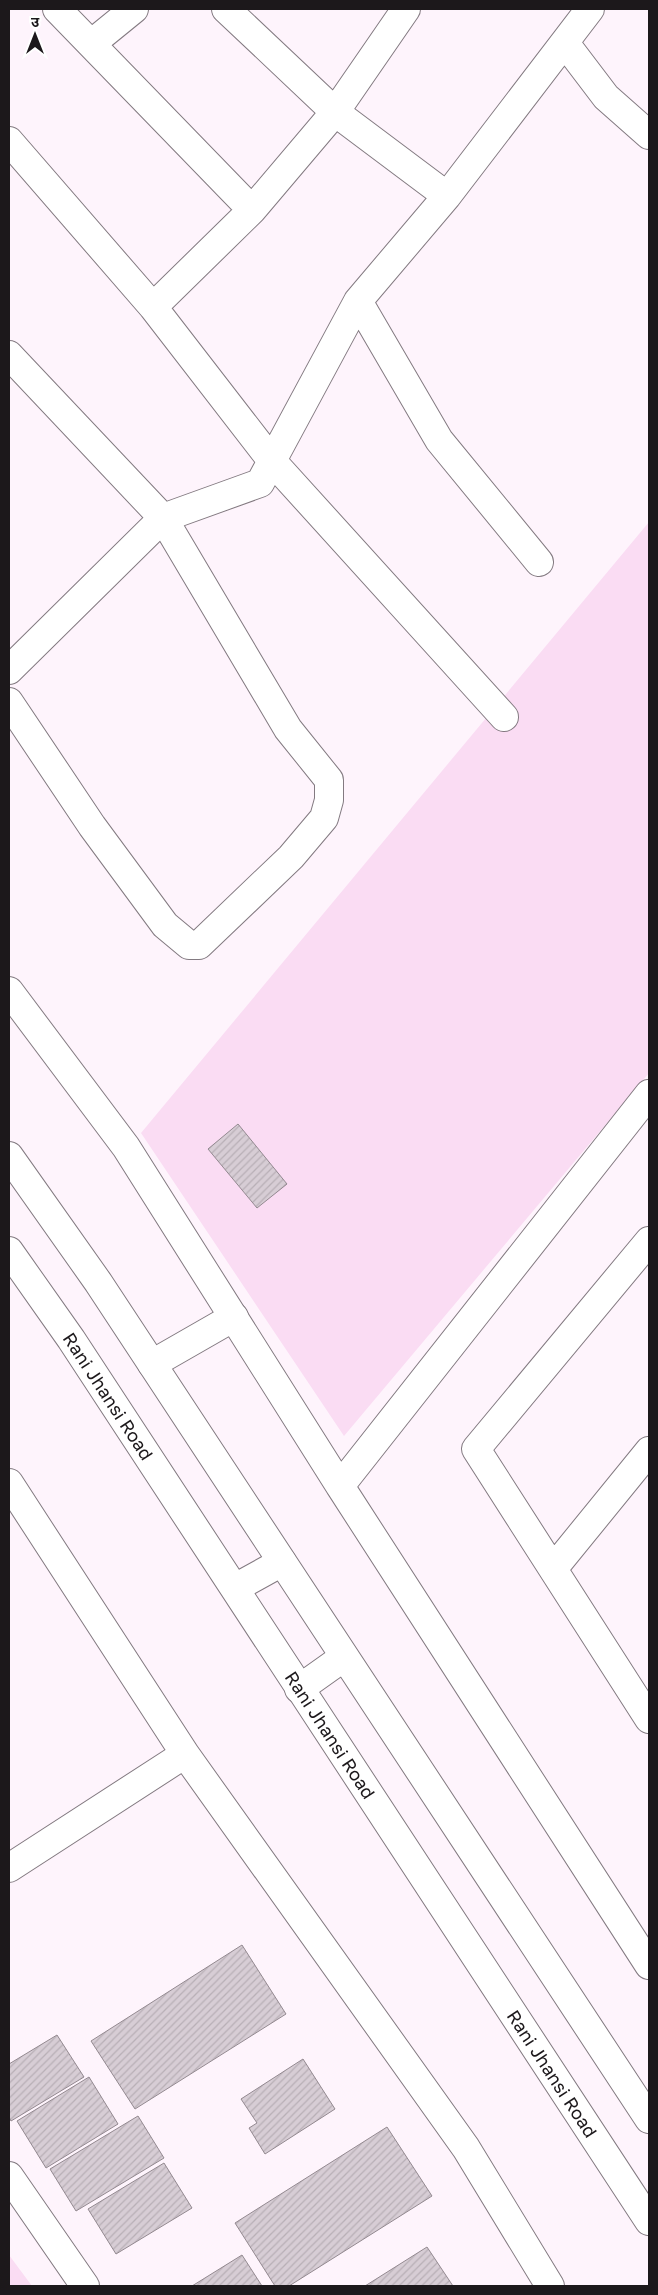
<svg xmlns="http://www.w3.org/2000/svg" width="658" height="2295" viewBox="0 0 658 2295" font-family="'Golos Text','Noto Sans Devanagari',sans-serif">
	<defs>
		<pattern id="building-hatch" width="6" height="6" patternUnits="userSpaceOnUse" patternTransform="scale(1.25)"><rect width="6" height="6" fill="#d7cdd5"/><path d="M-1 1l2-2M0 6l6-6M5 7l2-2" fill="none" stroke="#b8afb6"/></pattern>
	</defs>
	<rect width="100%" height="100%" fill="#fef4fc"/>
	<path fill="#fadcf3" d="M649 522V1073L344 1436 141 1133Z
		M9 2255 32 2286H9Z"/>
	<path fill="url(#building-hatch)" stroke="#938990" d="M238 1124 287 1184 257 1208 208 1149Z
		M242 1945 286 2014 135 2109 91 2041Z
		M57 2035 84 2077 11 2121 9 2117V2064Z
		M303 2059 335 2109 265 2154 249 2128 257 2123 241 2099Z
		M89 2077 118 2124 46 2168 17 2121Z
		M138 2116 164 2158 76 2211 50 2169Z
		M387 2127 432 2196 289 2286H275L235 2223Z
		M164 2163 192 2208 116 2254 88 2209Z
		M427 2247 453 2286H365Z
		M242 2255 262 2286H192Z"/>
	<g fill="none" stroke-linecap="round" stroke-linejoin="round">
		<g stroke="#837a81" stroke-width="30">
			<path id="minor" d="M57 9 252 210
				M226 9 335 112 447 196
				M565 43 606 97 649 135
				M91 44 134 9
				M9 141 153 307 272 461 504 717
				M358 301 439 440 539 562
				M153 307 252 210 335 112 406 9
				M9 355 163 518 288 729 329 780V800L324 818 291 857 199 945H189L165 925 92 826 9 702
				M9 670 163 518 260 483 358 301 447 196 590 9
				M9 991 126 1147 340 1486 649 1094
				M649 1241 476 1449 649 1719
				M9 1483 185 1754 466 2148 550 2286
				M340 1486 649 1965
				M553 1569 649 1451
				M9 1868 185 1754
				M9 2176 85 2286"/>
		</g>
		<g stroke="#837a81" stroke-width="30">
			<g id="highway">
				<path d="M9 1156 98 1282 649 2119"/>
				<path id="s1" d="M9 1251 71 1339 649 2221"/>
				<path d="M152 1364 234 1317"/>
				<path d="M235 1588 282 1562"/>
				<path d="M299 1689 344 1657"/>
			</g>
		</g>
		<use href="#minor" stroke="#fff" stroke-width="28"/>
		<use href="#highway" stroke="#fff" stroke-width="28"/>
	</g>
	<g text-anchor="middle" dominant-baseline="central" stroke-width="4.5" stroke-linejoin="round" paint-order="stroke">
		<g font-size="18" fill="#1c181b" stroke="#fff">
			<text stroke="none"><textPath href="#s1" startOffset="176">Rani Jhansi Road</textPath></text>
			<text stroke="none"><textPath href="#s1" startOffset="581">Rani Jhansi Road</textPath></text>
			<text stroke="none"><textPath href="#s1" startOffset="986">Rani Jhansi Road</textPath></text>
		</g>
	</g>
	<rect width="658" height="2295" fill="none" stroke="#1c181b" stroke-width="20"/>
	<g transform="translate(35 35)" stroke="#ffffff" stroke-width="4" paint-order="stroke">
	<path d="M0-4L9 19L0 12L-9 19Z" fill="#1c181b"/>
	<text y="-8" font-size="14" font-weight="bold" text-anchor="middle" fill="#1c181b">उ</text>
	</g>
</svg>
